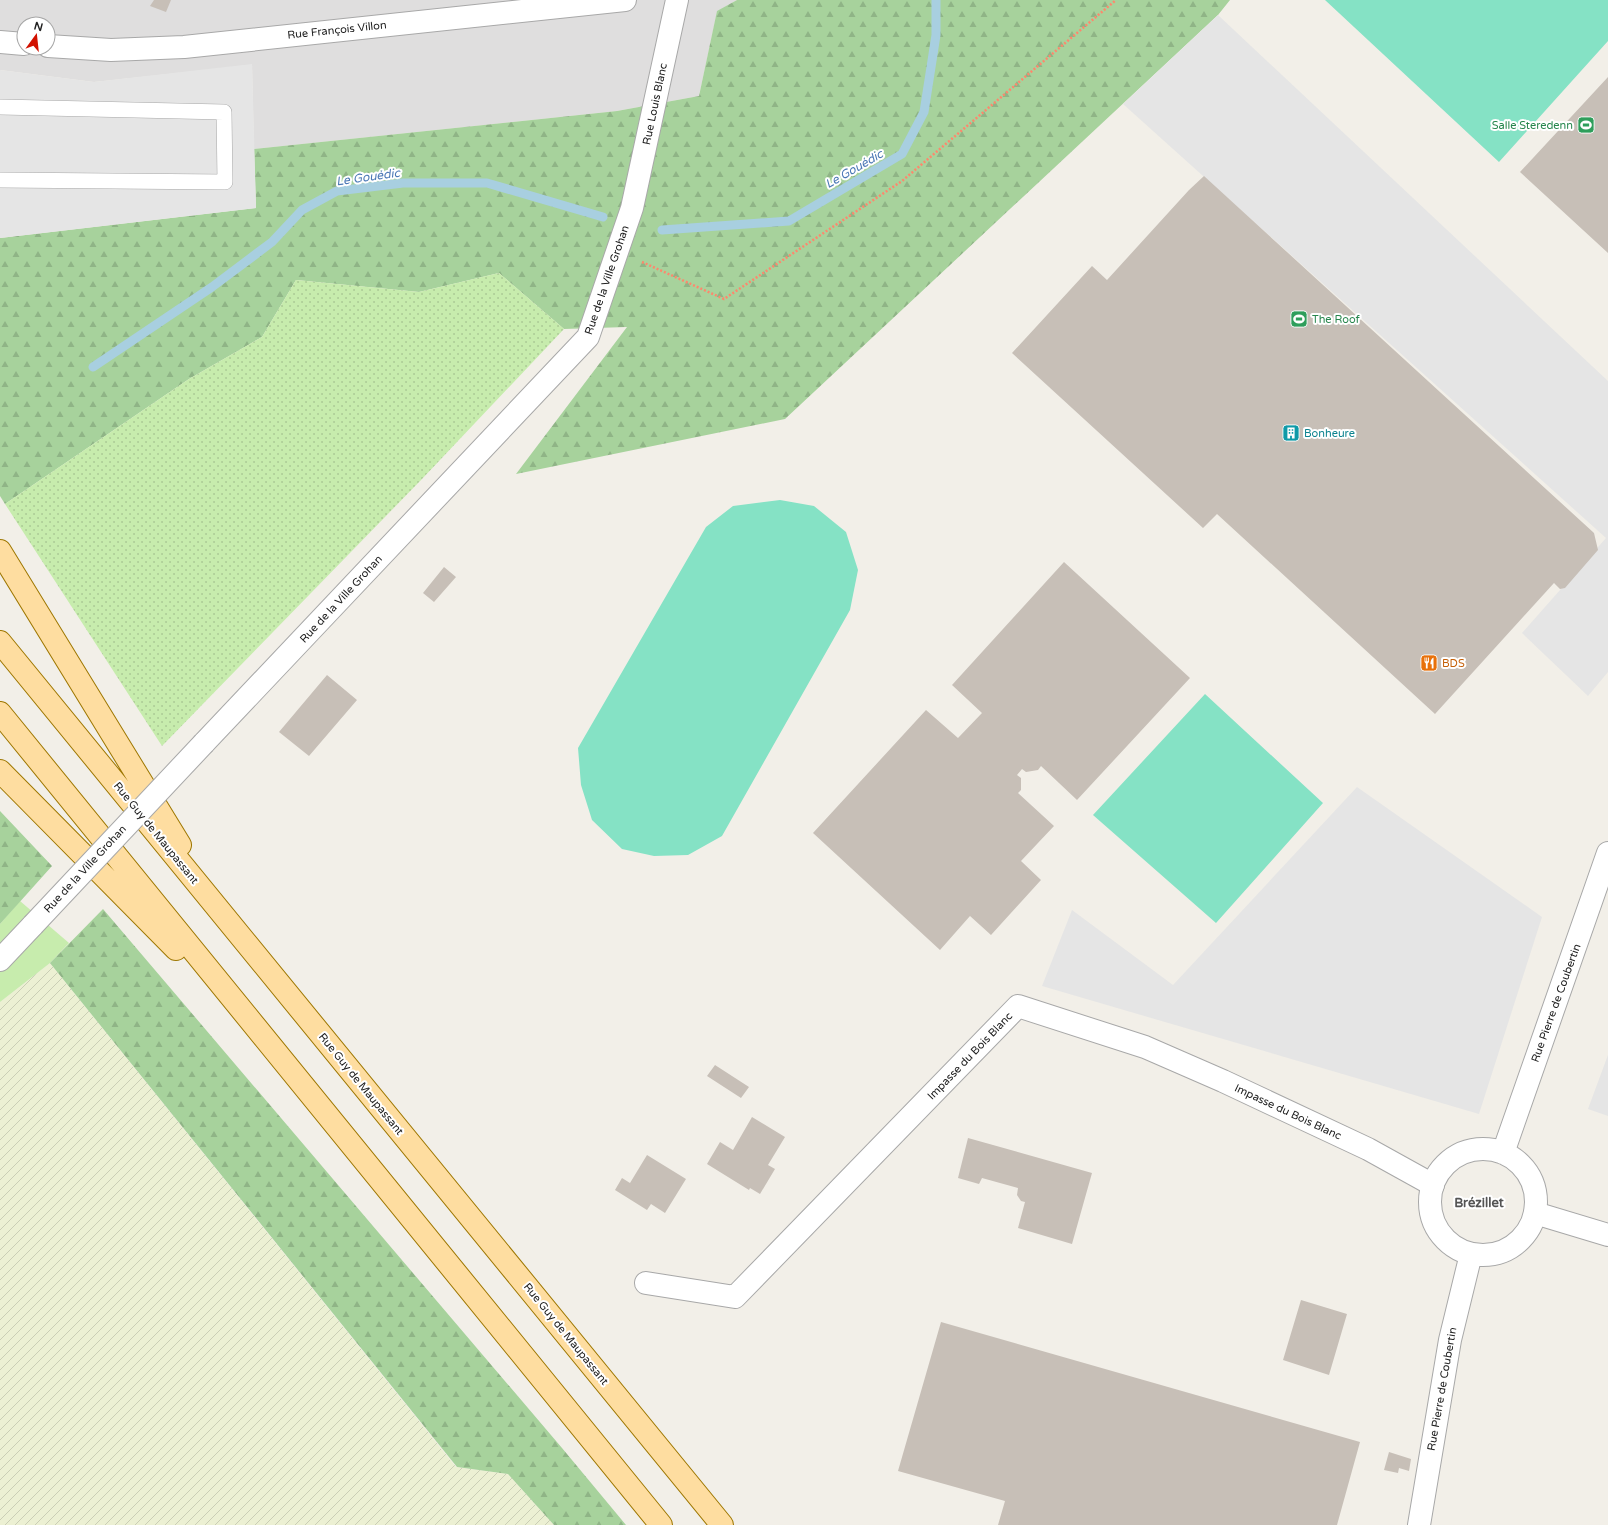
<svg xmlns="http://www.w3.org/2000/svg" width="1608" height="1525" viewBox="0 0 1608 1525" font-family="'Varela Round',sans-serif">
	<defs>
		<pattern id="farmland-furrows" width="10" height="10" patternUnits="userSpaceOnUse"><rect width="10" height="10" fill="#ecf0d3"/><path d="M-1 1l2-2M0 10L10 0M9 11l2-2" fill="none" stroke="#caceb5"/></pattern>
		<pattern id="forest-firs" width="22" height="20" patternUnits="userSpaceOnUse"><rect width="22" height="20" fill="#a7d29c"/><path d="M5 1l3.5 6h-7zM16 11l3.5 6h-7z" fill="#8fb486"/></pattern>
		<pattern id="garden-dots" width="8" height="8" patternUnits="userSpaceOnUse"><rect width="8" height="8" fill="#c7ecad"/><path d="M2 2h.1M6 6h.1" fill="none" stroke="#abca95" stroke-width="1.8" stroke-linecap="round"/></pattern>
	</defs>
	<rect width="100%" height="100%" fill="#f2efe8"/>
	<path fill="#dfdede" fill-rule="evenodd" d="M0 0H737L717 12 699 96 617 111 254 149 252 65 94 82 0 70ZM24 24H48V48H24Z"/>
	<path fill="url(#farmland-furrows)" d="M50 963 456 1467 508 1474 554 1525H0V1002Z"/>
	<path fill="#c7ecad" d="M20 901 69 943 50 963 0 1002V924Z"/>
	<path fill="url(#forest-firs)" d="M737 0H1230L1218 15 785 419 516 474 627 327 564 329 499 273 419 292 296 280 262 337 189 379 5 504 0 496V238L256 208 254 149 617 111 699 96 717 11Z
		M0 811 52 866 0 924Z
		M103 909 562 1448 626 1525H554L508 1474 457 1467 50 963Z"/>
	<path fill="url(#garden-dots)" d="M499 273 564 329 422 479 162 746 5 504 189 379 262 337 296 280 419 292Z"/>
	<path fill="#85e2c5" d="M1325 0H1608V41L1499 162Z
		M780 500 814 506 846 532 858 570 850 610 722 836 688 855 654 856 622 849 592 820 581 785 578 748 706 527 733 506Z
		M1205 694 1323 803 1216 923 1093 815Z"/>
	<path fill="#e5e5e5" d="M1218 15 1608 381V672L1588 696 1522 633 1606 538 1123 104Z
		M252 64 256 208 0 238V70L94 82Z
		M1357 787 1542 917 1479 1114 1042 986 1072 910 1173 985Z
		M1608 1055V1116L1588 1109Z"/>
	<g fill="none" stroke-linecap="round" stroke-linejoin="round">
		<path stroke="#a8cfe0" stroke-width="9" d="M662 230 789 221 902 154 924 112 936 35V0
			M93 367 212 287 272 242 302 210 337 191 403 183H487L603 217"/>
	</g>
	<path fill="#c7bfb7" d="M154 0H171L166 12 150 6Z
		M1608 77V253L1520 172Z
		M1204 176 1594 533 1598 550 1565 588 1560 589 1554 583 1435 714 1217 514 1203 528 1012 353 1092 266 1107 280 1189 190Z
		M1064 562 1190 678 1077 800 1041 766 1038 770 1026 772 1022 769 1017 775 1021 778V790L1018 793 1054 826 1021 861 1041 880 991 935 970 916 940 950 813 833 926 710 958 738 982 713 952 685Z
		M444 567 456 577 434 602 423 593Z
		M327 675 357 700 309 756 279 732Z
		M715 1065 749 1087 741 1098 707 1076Z
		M752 1117 785 1137 768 1165 775 1169 760 1194 750 1188 749 1190 707 1164 720 1142 733 1150Z
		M968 1138 1092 1173 1072 1244 1018 1228 1025 1202 1021 1201 1017 1195 1018 1188 982 1178 979 1184 958 1178Z
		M647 1155 686 1179 665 1213 651 1204 647 1210 615 1190 622 1178 630 1183Z
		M1301 1300 1347 1314 1329 1375 1283 1360Z
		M941 1322 1360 1442 1337 1525H998L1005 1501 898 1471Z
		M1389 1452 1411 1459 1409 1471 1399 1468 1398 1473 1384 1470Z"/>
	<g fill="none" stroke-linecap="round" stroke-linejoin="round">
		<g stroke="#a8a8a8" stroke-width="16">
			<path id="service" d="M0 107 224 112 225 182 0 180"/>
		</g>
		<g stroke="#a8a8a8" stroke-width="24">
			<path id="minor" d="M0 42 24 44
				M48 46 111 50 184 47 625 0
				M1535 1213 1608 1235
				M646 1283 735 1297 1018 1006 1145 1047 1223 1081 1368 1149 1433 1185"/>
		</g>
		<g stroke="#a8a8a8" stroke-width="24">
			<path id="tertiary" d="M204 743 588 337 632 208 677 0
				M0 960 33 925
				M1430 1202a53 53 0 1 1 106 0a53 53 0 1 1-106 0Z
				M1503 1153 1608 853
				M1419 1525 1450 1340 1471 1254"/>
		</g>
		<g stroke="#9e7700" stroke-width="24">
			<path id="primary" d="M0 551 180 845
				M0 642 722 1525
				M0 713 661 1525
				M0 771 176 949"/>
		</g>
		<path stroke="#fd886d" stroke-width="2.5" stroke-dasharray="2 2" stroke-linecap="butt" d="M642 262 724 299 902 181 1116 0"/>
		<use href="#service" stroke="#fff" stroke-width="15"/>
		<use href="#minor" stroke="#fff" stroke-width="22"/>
		<use href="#tertiary" stroke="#fff" stroke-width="22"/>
		<use href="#primary" stroke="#fedda0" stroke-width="22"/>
		<g stroke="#a8a8a8" stroke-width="24" stroke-linecap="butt">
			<path id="tertiary-bridge" d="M33 925 204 743"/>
		</g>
		<use href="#tertiary-bridge" stroke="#fff" stroke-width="22"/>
	</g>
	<defs>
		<g id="stadium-square" transform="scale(0.9)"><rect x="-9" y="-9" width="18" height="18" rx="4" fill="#2e9e5b" stroke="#fff"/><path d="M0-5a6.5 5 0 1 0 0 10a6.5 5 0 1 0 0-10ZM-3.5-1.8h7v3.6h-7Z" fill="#fff"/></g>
		<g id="building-square" transform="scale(0.9)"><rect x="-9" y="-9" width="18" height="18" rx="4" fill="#0f9aa8" stroke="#fff"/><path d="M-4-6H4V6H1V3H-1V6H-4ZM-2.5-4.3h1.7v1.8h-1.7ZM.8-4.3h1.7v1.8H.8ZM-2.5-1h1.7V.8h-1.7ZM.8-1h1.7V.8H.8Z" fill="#fff"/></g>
		<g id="restaurant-square" transform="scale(0.9)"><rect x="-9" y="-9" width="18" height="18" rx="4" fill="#e8710a" stroke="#fff"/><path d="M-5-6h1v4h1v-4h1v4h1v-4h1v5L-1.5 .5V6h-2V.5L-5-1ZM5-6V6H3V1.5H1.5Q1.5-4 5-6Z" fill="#fff"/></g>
	</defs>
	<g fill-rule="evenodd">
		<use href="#stadium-square" x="1586" y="125"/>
		<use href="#stadium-square" x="1299" y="319"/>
		<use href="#building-square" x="1291" y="433"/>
		<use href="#restaurant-square" x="1429" y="663"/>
	</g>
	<g text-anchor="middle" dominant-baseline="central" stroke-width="4" stroke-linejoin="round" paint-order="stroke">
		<g font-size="11" fill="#212121" stroke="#fff">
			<text transform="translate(337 30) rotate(-6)">Rue François Villon</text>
			<text transform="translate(655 104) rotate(-78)">Rue Louis Blanc</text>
			<text transform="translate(607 280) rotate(-71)">Rue de la Ville Grohan</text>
			<text transform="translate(341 599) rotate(-47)">Rue de la Ville Grohan</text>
			<text transform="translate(156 833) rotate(51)">Rue Guy de Maupassant</text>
			<text transform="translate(85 869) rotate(-47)">Rue de la Ville Grohan</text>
			<text transform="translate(1556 1003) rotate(-70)">Rue Pierre de Coubertin</text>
			<text transform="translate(970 1056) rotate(-46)">Impasse du Bois Blanc</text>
			<text transform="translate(361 1084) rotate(51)">Rue Guy de Maupassant</text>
			<text transform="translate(1288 1112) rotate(25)">Impasse du Bois Blanc</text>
			<text transform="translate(566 1334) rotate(51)">Rue Guy de Maupassant</text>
			<text transform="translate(1442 1389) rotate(-80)">Rue Pierre de Coubertin</text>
		</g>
		<g font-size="11" fill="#27864d" stroke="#fff" text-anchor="end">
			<text x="1573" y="125">Salle Steredenn</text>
			<text x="1312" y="319" text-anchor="start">The Roof</text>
		</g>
		<g font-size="11" fill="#0d838f" stroke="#fff" text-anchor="start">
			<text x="1304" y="433">Bonheure</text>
		</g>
		<g font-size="11" fill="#c56008" stroke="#fff" text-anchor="start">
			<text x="1442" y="663">BDS</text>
		</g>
		<g font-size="12" font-style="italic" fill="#4a77b5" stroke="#fff">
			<text transform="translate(854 169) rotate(-30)">Le Gouédic</text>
			<text transform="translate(368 177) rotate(-8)">Le Gouédic</text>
		</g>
		<g font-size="13" font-weight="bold" fill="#545454" stroke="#fff">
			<text x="1479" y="1203">Brézillet</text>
		</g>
	</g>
	<g transform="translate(36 36) rotate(15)"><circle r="19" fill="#ffffff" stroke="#a6a6a6"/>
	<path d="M0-3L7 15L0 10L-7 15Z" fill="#d21100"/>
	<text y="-6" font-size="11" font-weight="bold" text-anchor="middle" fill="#212121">N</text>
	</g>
</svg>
